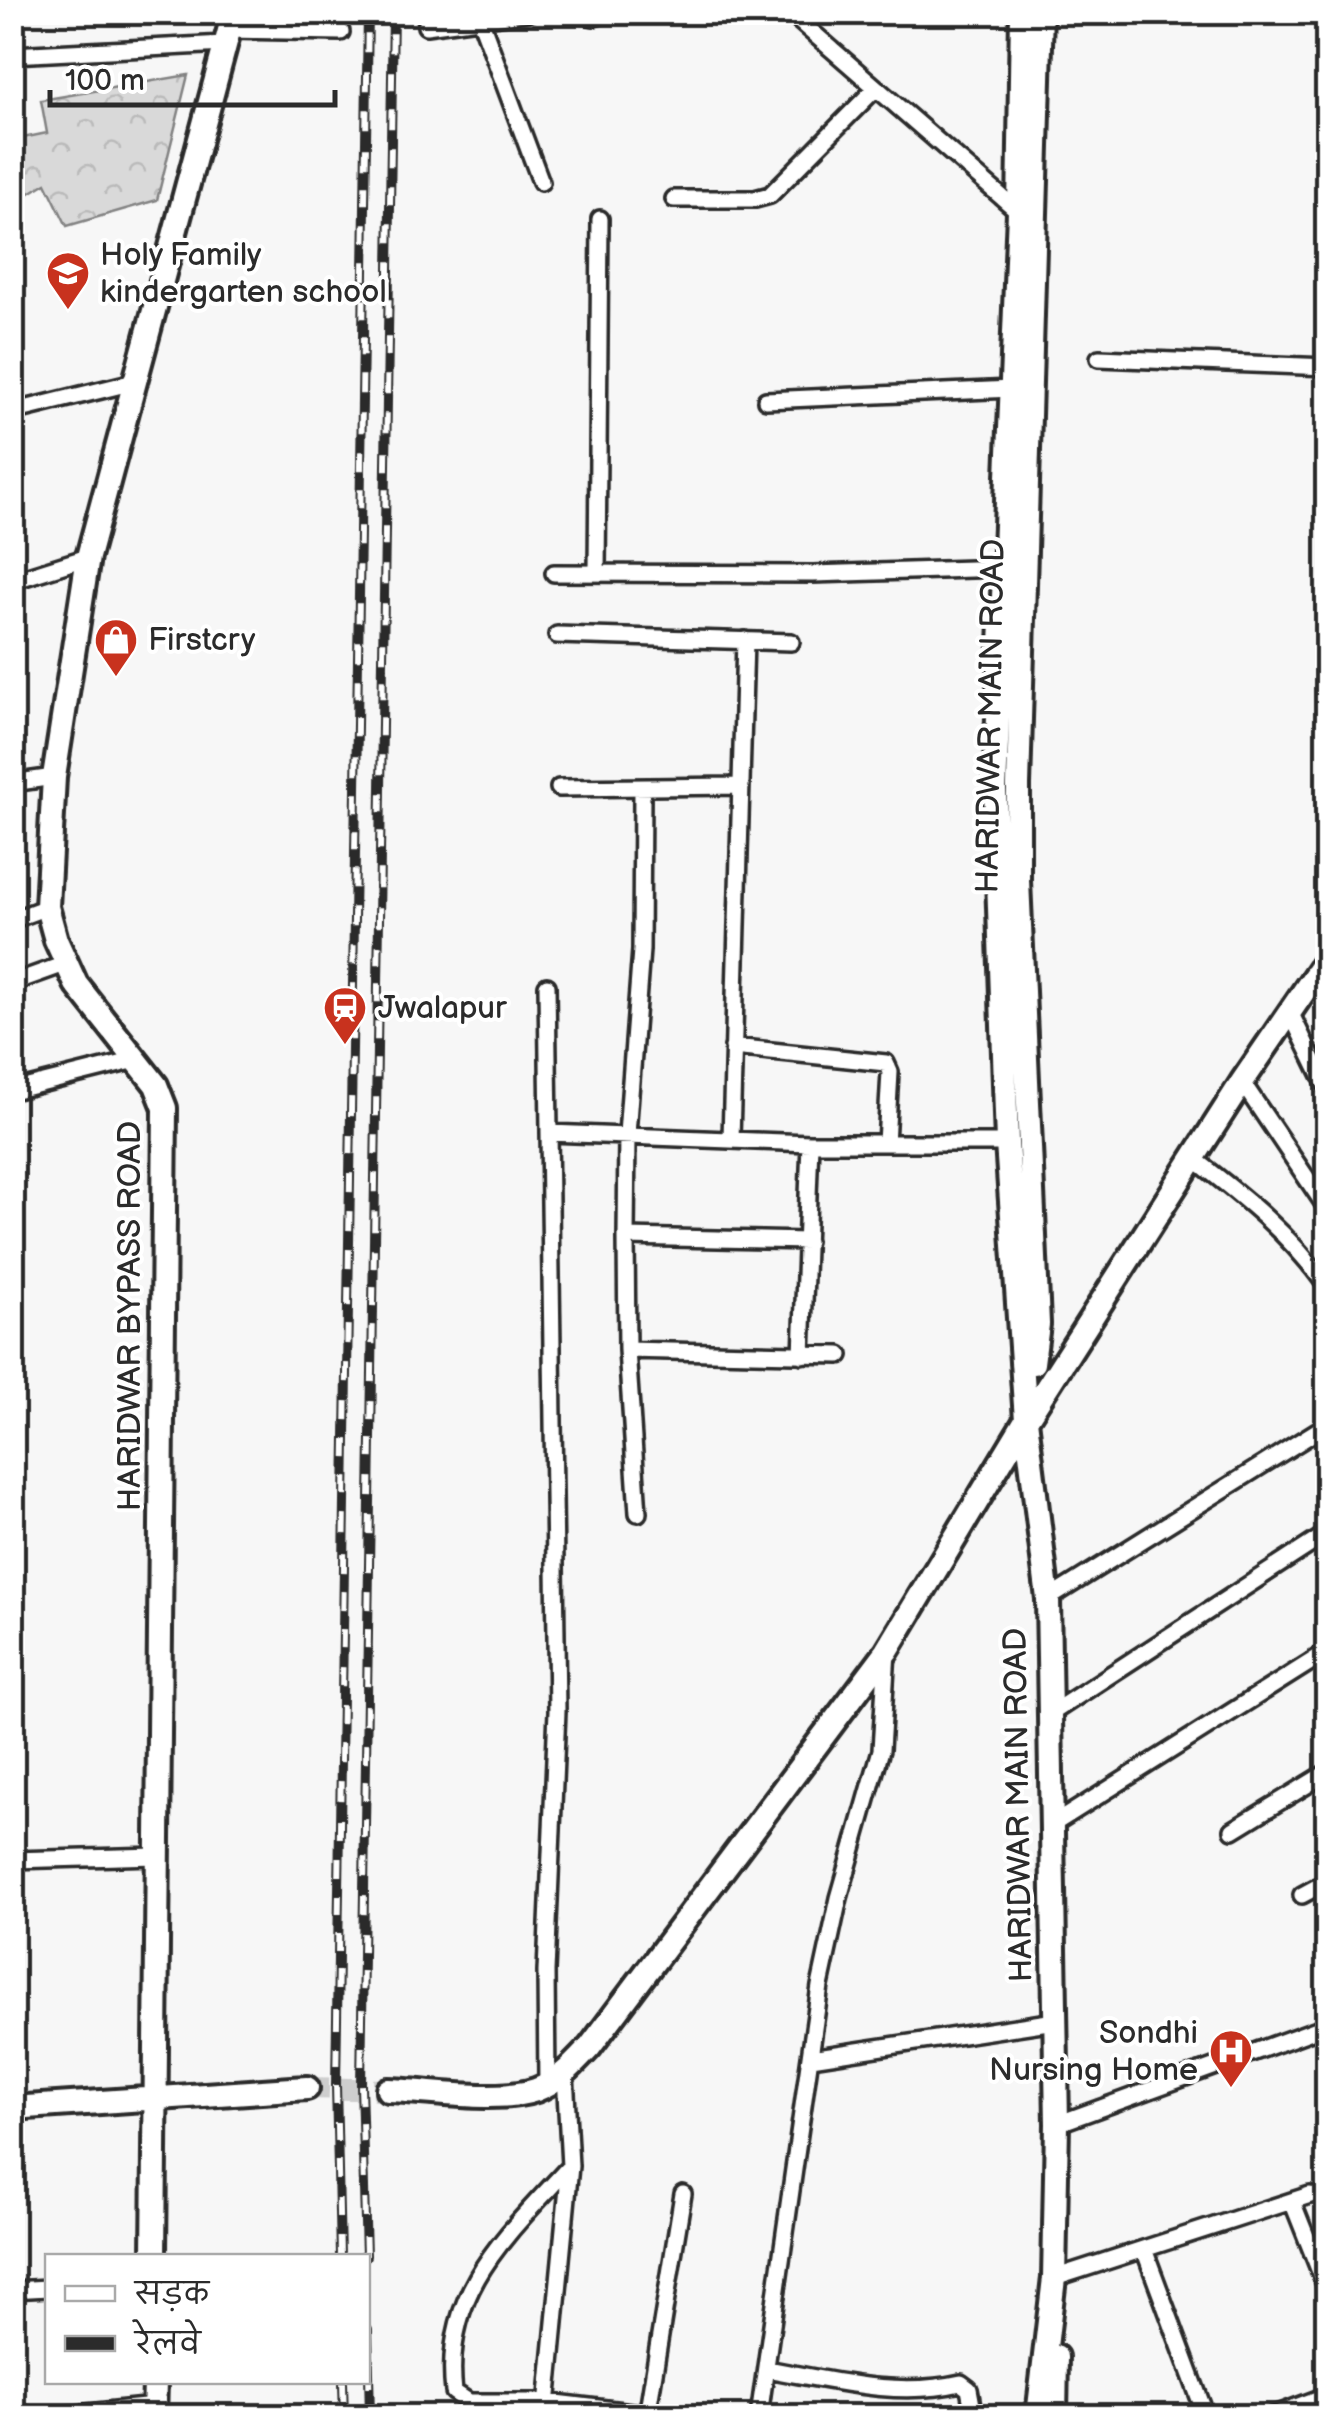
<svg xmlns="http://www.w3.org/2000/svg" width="1340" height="2429" viewBox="0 0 1340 2429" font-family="'Balsamiq Sans','Playpen Sans Deva',sans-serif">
	<defs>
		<pattern id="forest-crowns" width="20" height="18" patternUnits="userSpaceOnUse" patternTransform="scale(2.5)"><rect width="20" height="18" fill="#d9d9d9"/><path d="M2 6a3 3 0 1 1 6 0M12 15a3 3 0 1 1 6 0" fill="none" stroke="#bababa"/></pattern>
	</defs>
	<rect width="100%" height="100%" fill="#f7f7f7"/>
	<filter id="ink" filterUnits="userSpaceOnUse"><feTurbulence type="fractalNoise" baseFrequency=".01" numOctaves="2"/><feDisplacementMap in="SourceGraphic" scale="20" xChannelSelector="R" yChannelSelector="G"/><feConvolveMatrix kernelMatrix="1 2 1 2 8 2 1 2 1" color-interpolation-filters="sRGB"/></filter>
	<g filter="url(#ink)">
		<path fill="url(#forest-crowns)" stroke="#828282" stroke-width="2.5" d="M188 75 157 200 67 226 46 183 13 203V140L47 133 41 100Z"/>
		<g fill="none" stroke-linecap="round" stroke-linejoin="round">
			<path stroke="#cecece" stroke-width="22" stroke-dasharray="22 11" stroke-linecap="butt" d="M307 2088 388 2090"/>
			<g stroke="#2b2b2b" stroke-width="22">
				<path id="street" d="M572 12 594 17 612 12
					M789 12 1019 212
					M480 19 541 182
					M426 26 530 12
					M229 30 341 32
					M12 55 225 44
					M674 199H755L770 195 876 88
					M1099 358 1328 367
					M766 400 1012 389
					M12 412 138 381
					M597 572 600 219
					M554 573 813 574 1004 568
					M12 581 88 557
					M557 635 791 642
					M12 783 54 777
					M559 788 738 786
					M12 920 47 907
					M12 983 65 964
					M1289 1010 1328 1090
					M733 1047 886 1063 890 1072 886 1143
					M1242 1082 1328 1210
					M12 1091 136 1060
					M549 1133 810 1143H1007
					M731 1139 745 640
					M1193 1158C1245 1198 1290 1234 1328 1288
					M626 1237 807 1241
					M627 1350 840 1355
					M802 1355 810 1143
					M638 1513 627 1350 626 1237 627 1134 641 950 642 790
					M1048 1599 1328 1424
					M1050 1714 1328 1533
					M1052 1825 1328 1651
					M1233 1830 1328 1772
					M12 1860 157 1856
					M1302 1895 1328 1881
					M811 2058 1055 2021
					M547 2084 546 1972 557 1711 547 986
					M1057 2124 1328 2025
					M570 2166C507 2235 442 2290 454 2392L469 2402H548L665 2416
					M1292 2201 1328 2292
					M1144 2249 1206 2416
					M1054 2278 1310 2195
					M12 2290 48 2288
					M766 2369C831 2380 896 2398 961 2383L969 2389 974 2416
					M12 2409 29 2416
					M57 2416 155 2406
					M546 2416 570 2166 565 2074
					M647 2416 683 2194
					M759 2416 820 1986 839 1898 881 1750 887 1651
					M1272 2416 1328 2395"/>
			</g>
			<g stroke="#2b2b2b" stroke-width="30">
				<path id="secondary" d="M1022 12 1019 212 995 790 1007 1143 1026 1420 1048 1599 1057 2124 1054 2278 1038 2416
					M1033 1363 1038 1324 1018 881V786L1041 12
					M388 2090C429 2091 498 2103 536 2090 558 2082 574 2064 590 2047L887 1651 1026 1420 1242 1082 1328 956
					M12 2108 307 2088
					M154 2256 165 1108 156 1085 76 984 56 940 47 907 54 777 88 557 234 12
					M154 2416 155 2382
					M1055 2416 1056 2357"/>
			</g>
			<use href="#street" stroke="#fff" stroke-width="15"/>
			<use href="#secondary" stroke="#fff" stroke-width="22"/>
			<g stroke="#2b2b2b" stroke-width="10">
				<path id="rail" d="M340 2256 336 2085 368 12
					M366 2256 361 2085 393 12
					M368 2330 370 2416
					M343 2382 344 2416"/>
			</g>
			<use href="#rail" stroke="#fff" stroke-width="6" stroke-dasharray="19" stroke-linecap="butt"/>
		</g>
	</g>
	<defs>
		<g id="school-pin" transform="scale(2.25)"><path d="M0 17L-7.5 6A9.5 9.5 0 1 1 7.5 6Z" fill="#c8321e" stroke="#fff"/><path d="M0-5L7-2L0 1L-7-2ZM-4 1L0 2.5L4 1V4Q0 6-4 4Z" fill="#fff"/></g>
		<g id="shop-pin" transform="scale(2.25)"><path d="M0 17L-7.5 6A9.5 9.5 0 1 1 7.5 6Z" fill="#c8321e" stroke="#fff"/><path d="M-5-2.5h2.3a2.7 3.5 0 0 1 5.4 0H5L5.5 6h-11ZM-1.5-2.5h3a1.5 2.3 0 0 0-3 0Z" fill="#fff"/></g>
		<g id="station-pin" transform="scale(2.25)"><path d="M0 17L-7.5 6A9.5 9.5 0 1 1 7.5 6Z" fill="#c8321e" stroke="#fff"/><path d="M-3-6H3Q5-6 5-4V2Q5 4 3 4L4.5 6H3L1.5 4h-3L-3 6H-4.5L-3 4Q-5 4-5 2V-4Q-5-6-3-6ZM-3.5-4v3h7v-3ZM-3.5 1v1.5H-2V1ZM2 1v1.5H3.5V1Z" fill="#fff"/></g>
		<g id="hospital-pin" transform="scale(2.25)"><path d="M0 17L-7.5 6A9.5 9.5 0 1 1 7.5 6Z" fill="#c8321e" stroke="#fff"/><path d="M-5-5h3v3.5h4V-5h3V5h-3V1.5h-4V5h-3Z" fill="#fff"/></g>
	</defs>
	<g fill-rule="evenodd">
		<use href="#school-pin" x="68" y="273"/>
		<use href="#shop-pin" x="116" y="640"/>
		<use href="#station-pin" x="345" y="1008"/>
		<use href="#hospital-pin" x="1231" y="2051"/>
	</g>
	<g text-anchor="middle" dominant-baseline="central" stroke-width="8" stroke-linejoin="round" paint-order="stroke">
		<g font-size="32" fill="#2b2b2b" stroke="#fff" text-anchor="start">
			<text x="100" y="255">Holy Family<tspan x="100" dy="37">kindergarten school</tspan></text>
			<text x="148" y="640">Firstcry</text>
			<text x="378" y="1008">Jwalapur</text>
			<text x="1198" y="2033" text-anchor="end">Sondhi<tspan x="1198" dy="37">Nursing Home</tspan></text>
		</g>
		<g font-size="32" fill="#2b2b2b" stroke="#fff">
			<text transform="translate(991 716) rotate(-89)">HARIDWAR MAIN ROAD</text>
			<text transform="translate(130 1316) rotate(-90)">HARIDWAR BYPASS ROAD</text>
			<text transform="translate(1019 1805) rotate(-91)">HARIDWAR MAIN ROAD</text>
		</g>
	</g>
	<rect width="1340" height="2429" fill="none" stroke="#fff" stroke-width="50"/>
	<rect x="25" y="25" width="1290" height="2379" fill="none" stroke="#2b2b2b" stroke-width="4" filter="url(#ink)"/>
	<rect x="45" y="2254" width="325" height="130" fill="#ffffff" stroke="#aaaaaa" stroke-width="2.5"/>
	<rect x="65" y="2286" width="50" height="15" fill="#ffffff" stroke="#aaaaaa" stroke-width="2.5"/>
	<text x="135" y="2304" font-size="30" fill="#2b2b2b">सड़क</text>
	<rect x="65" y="2336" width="50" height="15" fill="#2b2b2b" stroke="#aaaaaa" stroke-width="2.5"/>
	<text x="135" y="2354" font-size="30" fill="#2b2b2b">रेलवे</text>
	<path d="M50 90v15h285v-15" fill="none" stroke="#2b2b2b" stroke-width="5"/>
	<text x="65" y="90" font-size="30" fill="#2b2b2b" stroke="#ffffff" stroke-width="8" paint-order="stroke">100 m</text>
</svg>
